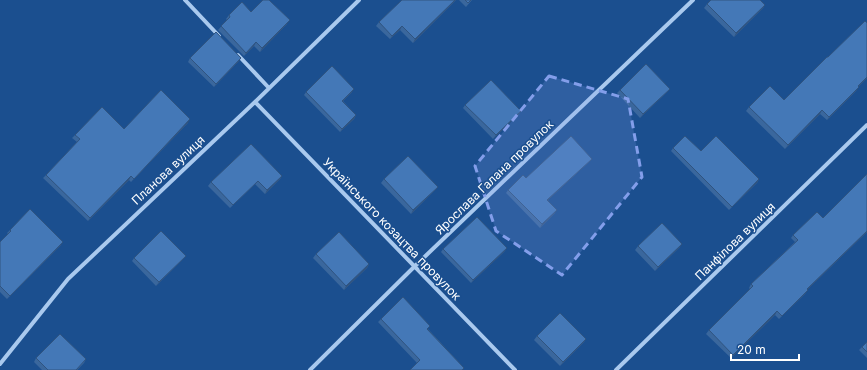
<svg xmlns="http://www.w3.org/2000/svg" width="867" height="370" viewBox="0 0 867 370" font-family="Inter,sans-serif">
	<rect width="100%" height="100%" fill="#1b4f8f"/>
	<g fill="none" stroke-linecap="round" stroke-linejoin="round">
		<path stroke="#a9c9ee" stroke-width="4" d="M185 0 219 36
			M238 55 269 88
			M255 102 515 370
			M0 364 68 279 255 102 359 0
			M310 370 415 266 693 0
			M616 370 867 125"/>
	</g>
	<path fill="#3a679d" d="M402 0H456L413 43 400 30 390 39 376 26 379 22Z
		M459 0H472L466 7Z
		M707 4 765 5 763 8 734 37 704 8Z
		M251 12 287 24 260 52 254 46 244 56 218 30 227 20 226 19 229 15Z
		M190 58 239 61 214 87 188 62Z
		M867 78 858 87 856 91 827 120 820 114 785 149 746 111 749 107 784 100Z
		M670 89 667 92 640 118 617 93 620 90Z
		M306 92H352L343 101 356 115 354 119 340 132 304 95Z
		M465 105 519 114 493 139 463 108Z
		M188 123 131 182 129 180 88 221 43 178 46 175 77 142 72 138 75 135 124 129Z
		M673 148 701 151 759 179 757 183 729 210 671 151Z
		M592 159 589 162 548 200 555 213 540 228 506 193 508 190 526 178Z
		M282 176 280 179 265 194 255 184 230 208 208 186 211 182Z
		M384 179 438 187 411 214 381 183Z
		M823 218 867 232 807 290 805 294 779 319 775 315 731 358 706 334 709 330 750 289 749 288 751 284 795 242 791 238 793 235Z
		M10 230 61 245 7 299 0 292V242L8 234 7 233Z
		M638 246 680 247 655 271 635 250Z
		M507 248 504 252 471 283 441 252 443 249Z
		M316 254 369 264 367 268 344 290 313 258Z
		M134 258 183 259 156 286 132 261Z
		M381 319 428 329 464 368 462 370H410L417 363 378 322Z
		M537 336 586 339 584 342 560 366 534 340Z
		M867 342V358L859 350Z
		M36 358 86 359 84 363 77 370H42L34 362Z"/>
	<path fill="#305480" d="M455 0H456L413 43 415 39Z
		M765 5 763 8 734 37 736 33Z
		M290 20 287 24 260 52 262 48Z
		M402 26 400 30 390 39 392 36Z
		M256 42 254 46 244 56 246 53Z
		M241 58 239 61 214 87 216 84Z
		M867 77V78L855 90 858 86Z
		M859 87 856 91 827 120 829 117Z
		M354 89 352 92 340 104 342 101Z
		M670 89 667 92 640 118 643 114Z
		M822 110 820 114 785 149 788 145Z
		M521 111 519 114 493 139 496 135Z
		M356 115 354 119 340 132 342 129Z
		M190 119 188 123 131 182 134 179Z
		M592 159 589 162 545 203 547 200Z
		M131 176 129 180 88 221 90 218Z
		M282 176 280 179 265 194 267 190Z
		M759 179 757 183 729 210 732 207Z
		M438 187 411 214 413 210Z
		M557 210 555 213 540 228 542 224Z
		M867 231V232L804 293 807 289Z
		M63 242 61 245 7 299 10 296Z
		M682 244 680 247 655 271 658 267Z
		M507 248 504 252 471 283 473 280Z
		M186 256 156 286 159 282Z
		M369 264 367 268 344 290 346 286Z
		M808 290 805 294 779 319Z
		M777 311 775 315 731 358 733 355Z
		M586 339 584 342 560 366 563 362Z"/>
	<path fill="#4478b7" stroke="#305480" d="M263 0H269L290 20 262 48 256 42 246 53 221 26 230 17 229 15 242 2 251 12Z
		M402 0H455L415 39 402 26 392 36 379 22Z
		M465 0H471L468 3Z
		M711 0H760L765 5 736 33 707 4Z
		M865 21 867 23V77L858 86 859 87 829 117 822 110 788 145 749 107 770 86 784 100 827 57H828Z
		M216 32 241 58 216 84 190 58Z
		M646 64 670 89 643 114 620 90Z
		M332 66 354 89 342 101 356 115 342 129 306 92Z
		M491 80 521 111 496 135 465 105Z
		M161 90 190 119 134 179 131 176 90 218 46 175 80 139 75 135 102 107 124 129Z
		M571 136 592 159 547 200 557 210 542 224 508 190 523 175 526 178Z
		M685 136 701 151 716 136 759 179 732 207 673 148Z
		M251 144 282 176 267 190 258 181 233 205 211 182Z
		M408 156 438 187 413 210 384 179Z
		M867 174V231L807 289 808 290 782 316 777 311 733 355 709 330 753 286 751 284 798 240 793 235 817 212 823 218Z
		M30 209 63 242 10 296 0 286V242L11 231 10 230Z
		M477 217 507 248 473 280 443 249Z
		M662 223 682 244 658 267 638 246Z
		M161 231 186 256 159 282 134 258Z
		M339 232 369 264 346 286 316 254Z
		M403 297 430 326 427 329 464 368 462 370H410L420 360 381 319Z
		M560 313 586 339 563 362 537 336Z
		M60 334 86 359 76 370H48L36 358Z
		M867 342V352L862 347Z"/>
	<path fill="#839eea" fill-opacity="0.2" stroke="#839eea" stroke-width="3" stroke-dasharray="8 5" stroke-linejoin="round" d="M549 76 628 99 642 177 562 275 496 231 475 166Z"/>
	<g text-anchor="middle" dominant-baseline="central" stroke-width="3" stroke-linejoin="round" paint-order="stroke">
		<g font-size="12" fill="#fff" stroke="#1b4f8f">
			<text transform="translate(168 170) rotate(-43)">Планова вулиця</text>
			<text transform="translate(494 177) rotate(-44)">Ярослава Галана провулок</text>
			<text transform="translate(392 229) rotate(46)">Українського козацтва провулок</text>
			<text transform="translate(735 241) rotate(-44)">Панфілова вулиця</text>
		</g>
	</g>
	<path d="M731 354v6h68v-6" fill="none" stroke="#ffffff" stroke-width="2"/>
	<text x="737" y="354" font-size="12" fill="#ffffff" stroke="#1b4f8f" stroke-width="3" paint-order="stroke">20 m</text>
</svg>
